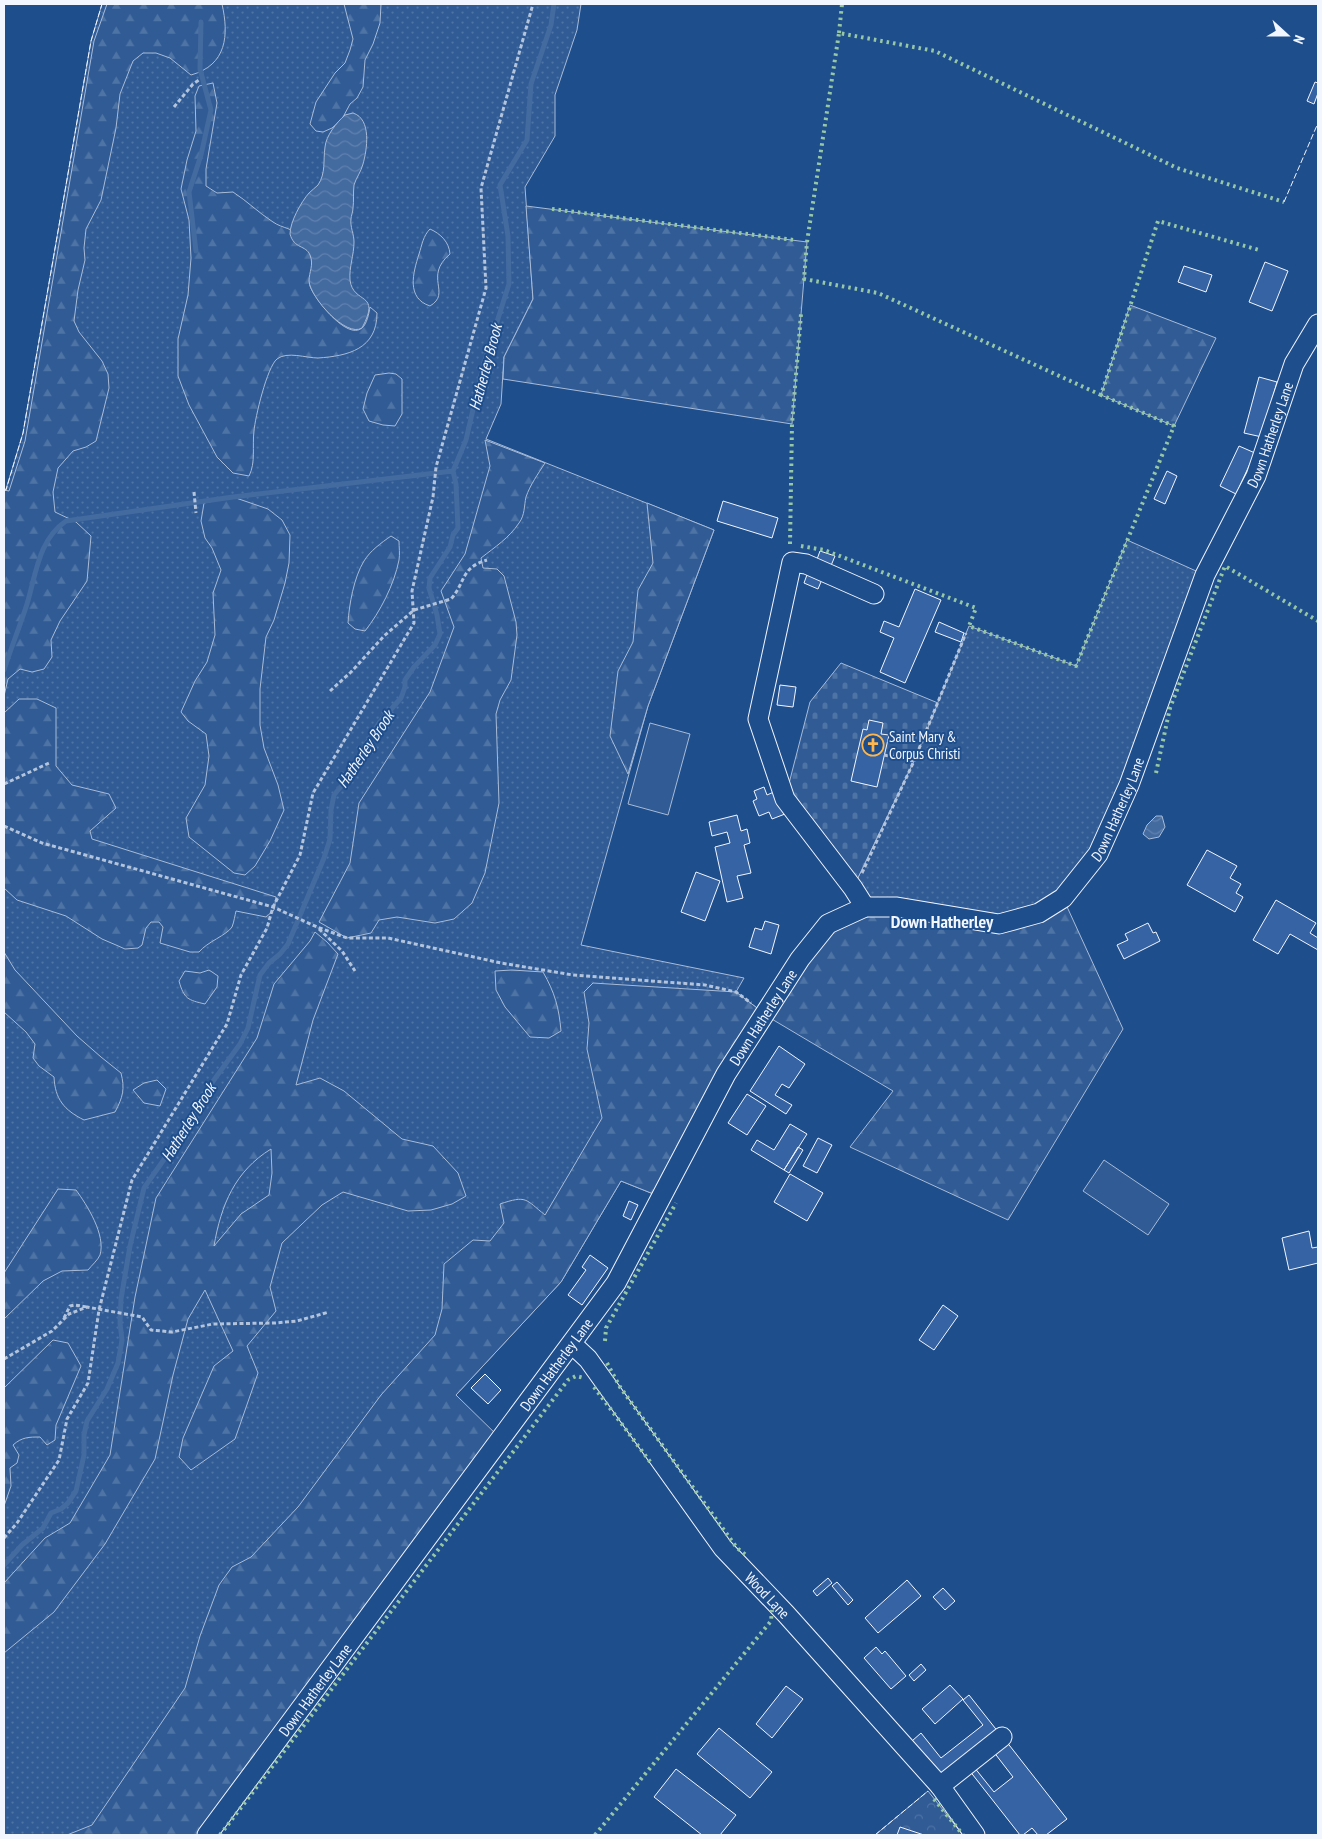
<svg xmlns="http://www.w3.org/2000/svg" width="1322" height="1839" viewBox="0 0 1322 1839" font-family="'PT Sans Narrow',sans-serif">
	<defs>
		<pattern id="grass-dots" width="8" height="8" patternUnits="userSpaceOnUse" patternTransform="scale(1.25)"><rect width="8" height="8" fill="#305b95"/><path d="M2 2h.1M6 6h.1" fill="none" stroke="#4e73a5" stroke-width="1.8" stroke-linecap="round"/></pattern>
		<pattern id="forest-firs" width="22" height="20" patternUnits="userSpaceOnUse" patternTransform="scale(1.25)"><rect width="22" height="20" fill="#305b95"/><path d="M5 1l3.5 6h-7zM16 11l3.5 6h-7z" fill="#4e73a5"/></pattern>
		<pattern id="cemetery-stones" width="16" height="16" patternUnits="userSpaceOnUse" patternTransform="scale(1.25)"><rect width="16" height="16" fill="#305b95"/><path d="M2 7V4a2 2 0 0 1 4 0v3zM10 15v-3a2 2 0 0 1 4 0v3z" fill="#4e73a5"/></pattern>
		<pattern id="park-crowns" width="20" height="18" patternUnits="userSpaceOnUse" patternTransform="scale(1.25)"><rect width="20" height="18" fill="#305b95"/><path d="M2 6a3 3 0 1 1 6 0M12 15a3 3 0 1 1 6 0" fill="none" stroke="#4e73a5"/></pattern>
		<pattern id="water-waves" width="16" height="10" patternUnits="userSpaceOnUse" patternTransform="scale(1.25)"><rect width="16" height="10" fill="#446ba0"/><path d="M0 5q4-4 8 0t8 0" fill="none" stroke="#5f81ae"/></pattern>
	</defs>
	<rect width="100%" height="100%" fill="#1f4e8c"/>
	<path fill="url(#grass-dots)" stroke="#a8bbd7" d="M102 4H581L577 30 555 95V136L525 187 533 299 504 357 501 404 486 439 714 530 648 706 581 945 744 978 736 992 765 1014 661 1197 621 1181 561 1282 456 1395 207 1835H4V490L6 489 23 433 91 41Z
		M1127 540 1205 575 1129 785 1063 898 999 924 865 907 853 888 914 761 969 626 1076 666Z"/>
	<path fill="url(#forest-firs)" stroke="#a8bbd7" fill-rule="evenodd" d="M107 4H222C229 35 227 65 191 75L170 58 156 53H143L133 61 120 94 116 128 101 200 86 229 84 248 85 260 78 290 74 321 79 332 102 361 108 374 109 388 96 441 86 447 73 451 58 468 53 492 55 512 76 522 91 536 87 581 60 621 51 640 52 657 44 669 32 672 20 669 8 679 4 696V490L9 491 25 441 94 41Z
		M344 4H381L380 23 373 44 365 60 363 87 357 98 350 104 342 119 332 128 323 132 316 131 310 124 316 102 335 73 345 63 350 50 353 39Z
		M213 83 217 103 206 169V186L217 193 233 192C247 201 259 213 273 222 283 229 293 227 302 239 307 244 312 256 312 263 313 271 308 278 310 286 314 298 347 341 362 328 367 324 369 313 370 307L377 313C377 349 348 356 318 358 306 358 287 351 277 359 267 367 255 418 254 431 252 447 256 462 249 476L233 473 217 457 189 405 178 376V339L188 295 191 258 189 220 181 189 187 160 196 131 195 96 199 86Z
		M526 206 807 242 792 424 503 379 504 357 533 299Z
		M430 229C441 234 449 242 450 254 423 277 452 293 430 306 406 298 413 273 419 254 422 245 423 236 430 229Z
		M1130 305 1216 338 1174 426 1101 395Z
		M389 373 396 374 402 379V414L395 426 383 425 369 421 363 409 367 393 375 375Z
		M485 440 545 463C538 474 530 485 526 497 524 506 525 515 519 523 509 538 495 547 481 558L483 568 497 569 504 576 516 622 517 635 511 680 500 700 496 714 499 803 485 873 472 903 454 919 435 923 397 917 379 920 371 933 347 938 319 922 350 863 359 803 430 692 454 627 441 591 465 554 490 466Z
		M233 497 268 509 282 520 290 535 289 563 285 583 274 620 266 637 260 689V725L264 748 278 785 284 810 270 841 255 866 245 875 234 873 189 837 186 818 205 785 209 756 206 734 188 721 181 712 195 681 207 662 215 635 213 593 221 570 212 548 205 538 201 521 204 503Z
		M647 503 714 530 648 706 628 774 610 736 618 671 633 642 638 590 653 563Z
		M391 536 399 541C399 547 400 554 399 560 394 585 380 612 365 631L355 629 348 623C349 605 354 577 364 561 370 551 381 543 391 536Z
		M19 699H37L56 708V766L72 785 109 794 116 808 90 831 92 839 276 897 274 910 266 917 236 911C235 915 234 922 232 927 227 935 207 942 199 952H190L160 943 163 927 159 922H151L146 928 142 945 138 948 125 949 116 945 102 939 66 916 17 900 4 888V713Z
		M1063 898 1123 1029 1008 1220 850 1147 893 1091 765 1015 661 1197 621 1181 561 1282 456 1395 501 1439 207 1835H67L92 1825 185 1688 200 1636 219 1585 232 1567 251 1557 298 1507 381 1395 435 1335 442 1309 444 1264 473 1240 490 1241 504 1223 500 1204C527 1195 525 1199 545 1215L602 1118 587 1049 589 1023 584 992 593 983 736 992 765 1014 828 924 865 907 999 924Z
		M315 932 327 942 338 954 313 1020 296 1085 320 1078 344 1091 402 1139 433 1146 458 1173 466 1196 452 1204 431 1210 408 1211 343 1192 322 1205 282 1243 270 1287 276 1311 247 1346 258 1373 235 1439 191 1470 179 1457 183 1438 214 1366 233 1351 205 1290 188 1319 173 1375 155 1459 105 1544 54 1612 4 1653V1583L45 1538 70 1523 110 1455 135 1297 156 1198 257 1038 274 984 310 941ZM271 1149 272 1173 269 1195 241 1214 214 1246C221 1205 235 1171 271 1149Z
		M4 952 15 970 77 1036 101 1057 121 1073C125 1089 123 1097 115 1112L84 1120C64 1110 55 1099 54 1077L39 1066 33 1058 35 1044 26 1032 4 1012Z
		M209 970 218 976 217 987 205 1004C188 1000 184 999 179 981L185 971 200 973Z
		M512 970 543 972C555 993 559 1008 561 1031L549 1038 530 1037 505 1007 496 990 495 971Z
		M157 1080 166 1089 160 1106 144 1103 133 1090 144 1083Z
		M58 1189 76 1190C87 1205 106 1235 100 1255 98 1260 91 1266 88 1270L62 1271 43 1281 4 1319V1273Z
		M53 1340 68 1343 81 1366 56 1425 55 1440 47 1445 40 1437C29 1437 22 1437 13 1445L19 1455 17 1463 10 1468 11 1486 4 1506V1388Z"/>
	<path fill="url(#cemetery-stones)" stroke="#a8bbd7" d="M841 663 938 703 914 761 853 888 785 799 810 702Z"/>
	<path fill="url(#park-crowns)" stroke="#a8bbd7" d="M928 1791 963 1835H875Z"/>
	<path fill="#305b95" stroke="#a8bbd7" d="M650 723 690 734 668 815 628 804Z
		M1104 1160 1169 1204 1148 1235 1083 1191Z"/>
	<path fill="url(#water-waves)" stroke="#a8bbd7" d="M353 113C372 119 367 150 363 164 361 172 356 178 354 185 353 193 354 201 353 208 353 212 351 216 351 219 350 227 354 234 354 242 354 255 349 267 350 280 353 305 382 291 362 328 346 338 310 297 309 281 309 272 314 265 310 255 306 245 294 249 290 234 290 222 301 202 309 193 312 190 315 188 318 185 326 173 323 161 325 147 326 136 336 123 345 115Z
		M1156 816H1162L1165 827 1159 837 1149 839 1143 834 1147 825Z"/>
	<g fill="none" stroke-linecap="round" stroke-linejoin="round">
		<path stroke="#446ba0" stroke-width="5" d="M196 251 189 192 201 155 211 110 200 69 201 22
			M4 670C11 648 20 626 27 604 36 575 38 540 66 521L233 497 453 471
			M4 1565 22 1545 43 1528 51 1513 61 1509 68 1503 76 1491 84 1455V1435L87 1421 107 1389 118 1363 122 1340 120 1323 121 1299 130 1246 144 1188 179 1138 206 1091 240 1044 248 1028 260 975 269 963 280 954 288 944 324 858 330 839 331 810 334 795 352 773 358 757 379 723 401 698 405 687V680L414 667 435 645 440 634 437 615 429 588 430 578 450 547 453 535 458 528 456 484 453 471 466 440 483 366 509 284 508 236 500 185 527 140 531 84 551 25 554 4"/>
	</g>
	<path fill="#3563a3" stroke="#f2f6ff" d="M1315 82 1318 83V93L1314 104 1307 101Z
		M1265 262 1288 271 1272 311 1249 302Z
		M1184 266 1212 275 1206 292 1178 282Z
		M1259 377 1277 382 1262 437 1244 433Z
		M1239 446 1255 453 1236 494 1220 486Z
		M1167 471 1177 476 1165 504 1154 499Z
		M723 501 778 518 772 538 717 521Z
		M820 551 835 556 830 568 816 562Z
		M808 572 823 577 818 589 804 583Z
		M915 589 941 600 905 683 880 672 894 638 880 632 884 621 899 627Z
		M939 622 964 633 961 642 935 632Z
		M780 685 796 687 793 707 777 705Z
		M869 720 883 723 881 734 889 735 877 787 851 781 863 729 867 730Z
		M764 787 767 795 776 791 785 814 772 819 769 812 759 816 753 801 757 799 754 791Z
		M737 815 741 831 747 829 750 843 744 845 751 873 737 876 743 898 727 902 715 847 730 843 727 832 712 836 709 822Z
		M1207 850 1237 866 1230 878 1241 884 1236 893 1243 897 1235 912 1187 885Z
		M696 872 720 881 705 921 681 912Z
		M1276 900 1316 923 1310 933 1318 938V950L1290 934 1278 954 1253 940Z
		M765 921 779 925 771 954 749 947 755 928 762 930Z
		M1148 923 1153 933 1156 932 1160 941 1124 959 1117 945 1128 940 1125 934Z
		M779 1046 805 1064 789 1088 782 1084 775 1095 792 1105 786 1114 750 1091Z
		M747 1094 766 1106 747 1135 728 1123Z
		M790 1124 807 1134 784 1170 751 1150 757 1140 774 1150Z
		M818 1138 832 1145 817 1173 803 1166Z
		M798 1147 803 1150 789 1173 784 1170Z
		M790 1174 823 1193 807 1221 774 1202Z
		M629 1201 638 1205 631 1220 623 1216Z
		M1309 1231 1312 1248 1318 1247V1263L1289 1270 1282 1238Z
		M590 1255 608 1268 582 1305 568 1295 586 1270 582 1267Z
		M943 1305 958 1316 934 1350 919 1340Z
		M485 1374 501 1390 488 1404 471 1388Z
		M828 1578 832 1583 817 1596 813 1591Z
		M907 1580 921 1596 878 1633 865 1618Z
		M837 1582 853 1600 848 1605 832 1586Z
		M943 1588 955 1601 945 1610 933 1597Z
		M876 1647 882 1654 885 1651 906 1676 891 1689 864 1658Z
		M921 1664 926 1670 914 1681 909 1675Z
		M950 1685 963 1699 935 1724 922 1709Z
		M786 1686 803 1699 772 1738 756 1724Z
		M969 1695 999 1733 941 1778 912 1741 921 1733 941 1758 983 1725 963 1700Z
		M719 1728 772 1772 750 1798 697 1754Z
		M1006 1741 1067 1819 1046 1835H1038L1032 1828 1023 1835H1020L969 1770 974 1767 994 1792 1013 1777 993 1751Z
		M676 1769 736 1815 720 1835H702L654 1797Z
		M900 1827 924 1835H897Z"/>
	<g fill="none" stroke-linecap="round" stroke-linejoin="round">
		<g stroke="#f2f6ff" stroke-width="21">
			<g id="minor">
				<path d="M865 907 853 888 785 799 758 719 792 562 806 564 874 594"/>
				<path id="s1" d="M572 1344 588 1359 723 1548 786 1614 940 1786 975 1835"/>
				<path d="M940 1786 1002 1737"/>
				<path id="s2" d="M207 1835 616 1283 726 1074 800 959 828 924 865 907H897L999 924 1039 913 1063 898 1098 854 1129 785 1205 575 1256 476 1294 364 1318 324"/>
			</g>
		</g>
		<path stroke="#b3c4dc" stroke-width="3" stroke-dasharray="4 2.5" stroke-linecap="butt" d="M174 107 193 84 199 80
			M194 492 196 513
			M330 691 351 672 384 636 414 610 451 599C466 582 460 568 487 560
			M884 755 914 761
			M4 784 49 763
			M4 826 42 843 273 907 317 927 347 938H388L501 963 573 975 705 985 736 992 751 1003
			M862 873 914 761 966 633
			M319 929 342 951 355 971
			M64 1318 70 1306 75 1305 87 1307
			M4 1359 52 1331 69 1314 87 1307 142 1317 151 1330 172 1332 213 1324 275 1323 297 1321 329 1312
			M4 1538 17 1523 59 1460 67 1419 88 1383 99 1310 132 1180 227 1024 241 975 267 928 273 907 300 855 313 793 414 623 412 591 433 497 436 467 486 288 481 188 533 4"/>
		<use href="#minor" stroke="#1f4e8c" stroke-width="19"/>
		<path stroke="#97c8a6" stroke-width="4" stroke-dasharray="2.5 4" stroke-linecap="butt" d="M839 33 842 4
			M552 209 794 240
			M1101 395 878 293 804 279 807 242 839 33 935 51 1177 168 1284 202
			M790 544 792 424 801 314
			M801 546 824 550 976 608 969 626 1076 666 1174 426 1101 395 1158 221 1259 250
			M1156 773 1170 708 1225 566 1318 621
			M605 1341 606 1328 676 1203
			M607 1363 620 1387 737 1548 746 1555
			M594 1387 651 1463
			M934 1799 963 1835
			M220 1835 568 1380 576 1376 584 1378
			M595 1835 771 1621 772 1610"/>
		<path stroke="#f2f6ff" stroke-width="1" stroke-dasharray="6 2.5" stroke-linecap="butt" d="M1284 202 1318 123
			M4 490H6L23 433 91 41 102 4
			M875 1835 928 1791"/>
	</g>
	<defs>
		<g id="church-ring" transform="scale(1.125)"><circle r="9.5" fill="#1f4e8c" stroke="#ffb74d" stroke-width="1.5"/><path d="M-1.2-6h2.4v3.5h3.3v2.4h-3.3V6h-2.4V-.1h-3.3v-2.4h3.3Z" fill="#ffb74d"/></g>
	</defs>
	<g fill-rule="evenodd">
		<use href="#church-ring" x="873" y="745"/>
	</g>
	<g text-anchor="middle" dominant-baseline="central" stroke-width="4" stroke-linejoin="round" paint-order="stroke">
		<g font-size="15" fill="#f2f6ff" stroke="#1f4e8c">
			<text stroke="none"><textPath href="#s2" startOffset="1861">Down Hatherley Lane</textPath></text>
			<text stroke="none"><textPath href="#s2" startOffset="1456">Down Hatherley Lane</textPath></text>
			<text stroke="none"><textPath href="#s2" startOffset="991">Down Hatherley Lane</textPath></text>
			<text stroke="none"><textPath href="#s2" startOffset="586">Down Hatherley Lane</textPath></text>
			<text stroke="none"><textPath href="#s1" startOffset="319">Wood Lane</textPath></text>
			<text stroke="none"><textPath href="#s2" startOffset="181">Down Hatherley Lane</textPath></text>
		</g>
		<g font-size="15" fill="#f2f6ff" stroke="#1f4e8c" text-anchor="start">
			<text x="889" y="736">Saint Mary &amp;<tspan x="889" dy="17">Corpus Christi</tspan></text>
		</g>
		<g font-size="16" font-style="italic" fill="#f2f6ff" stroke="#1f4e8c">
			<text transform="translate(485 367) rotate(-75)">Hatherley Brook</text>
			<text transform="translate(365 749) rotate(-56)">Hatherley Brook</text>
			<text transform="translate(188 1122) rotate(-58)">Hatherley Brook</text>
		</g>
		<g font-size="18" font-weight="bold" fill="#f2f6ff" stroke="#1f4e8c">
			<text x="942" y="921">Down Hatherley</text>
		</g>
	</g>
	<rect width="1322" height="1839" fill="none" stroke="#f2f6ff" stroke-width="10"/>
	<g transform="translate(1287 35) rotate(111)" stroke="#1f4e8c" stroke-width="4" paint-order="stroke">
	<path d="M0-4L9 19L0 12L-9 19Z" fill="#f2f6ff"/>
	<text y="-8" font-size="14" font-weight="bold" text-anchor="middle" fill="#f2f6ff">N</text>
	</g>
</svg>
